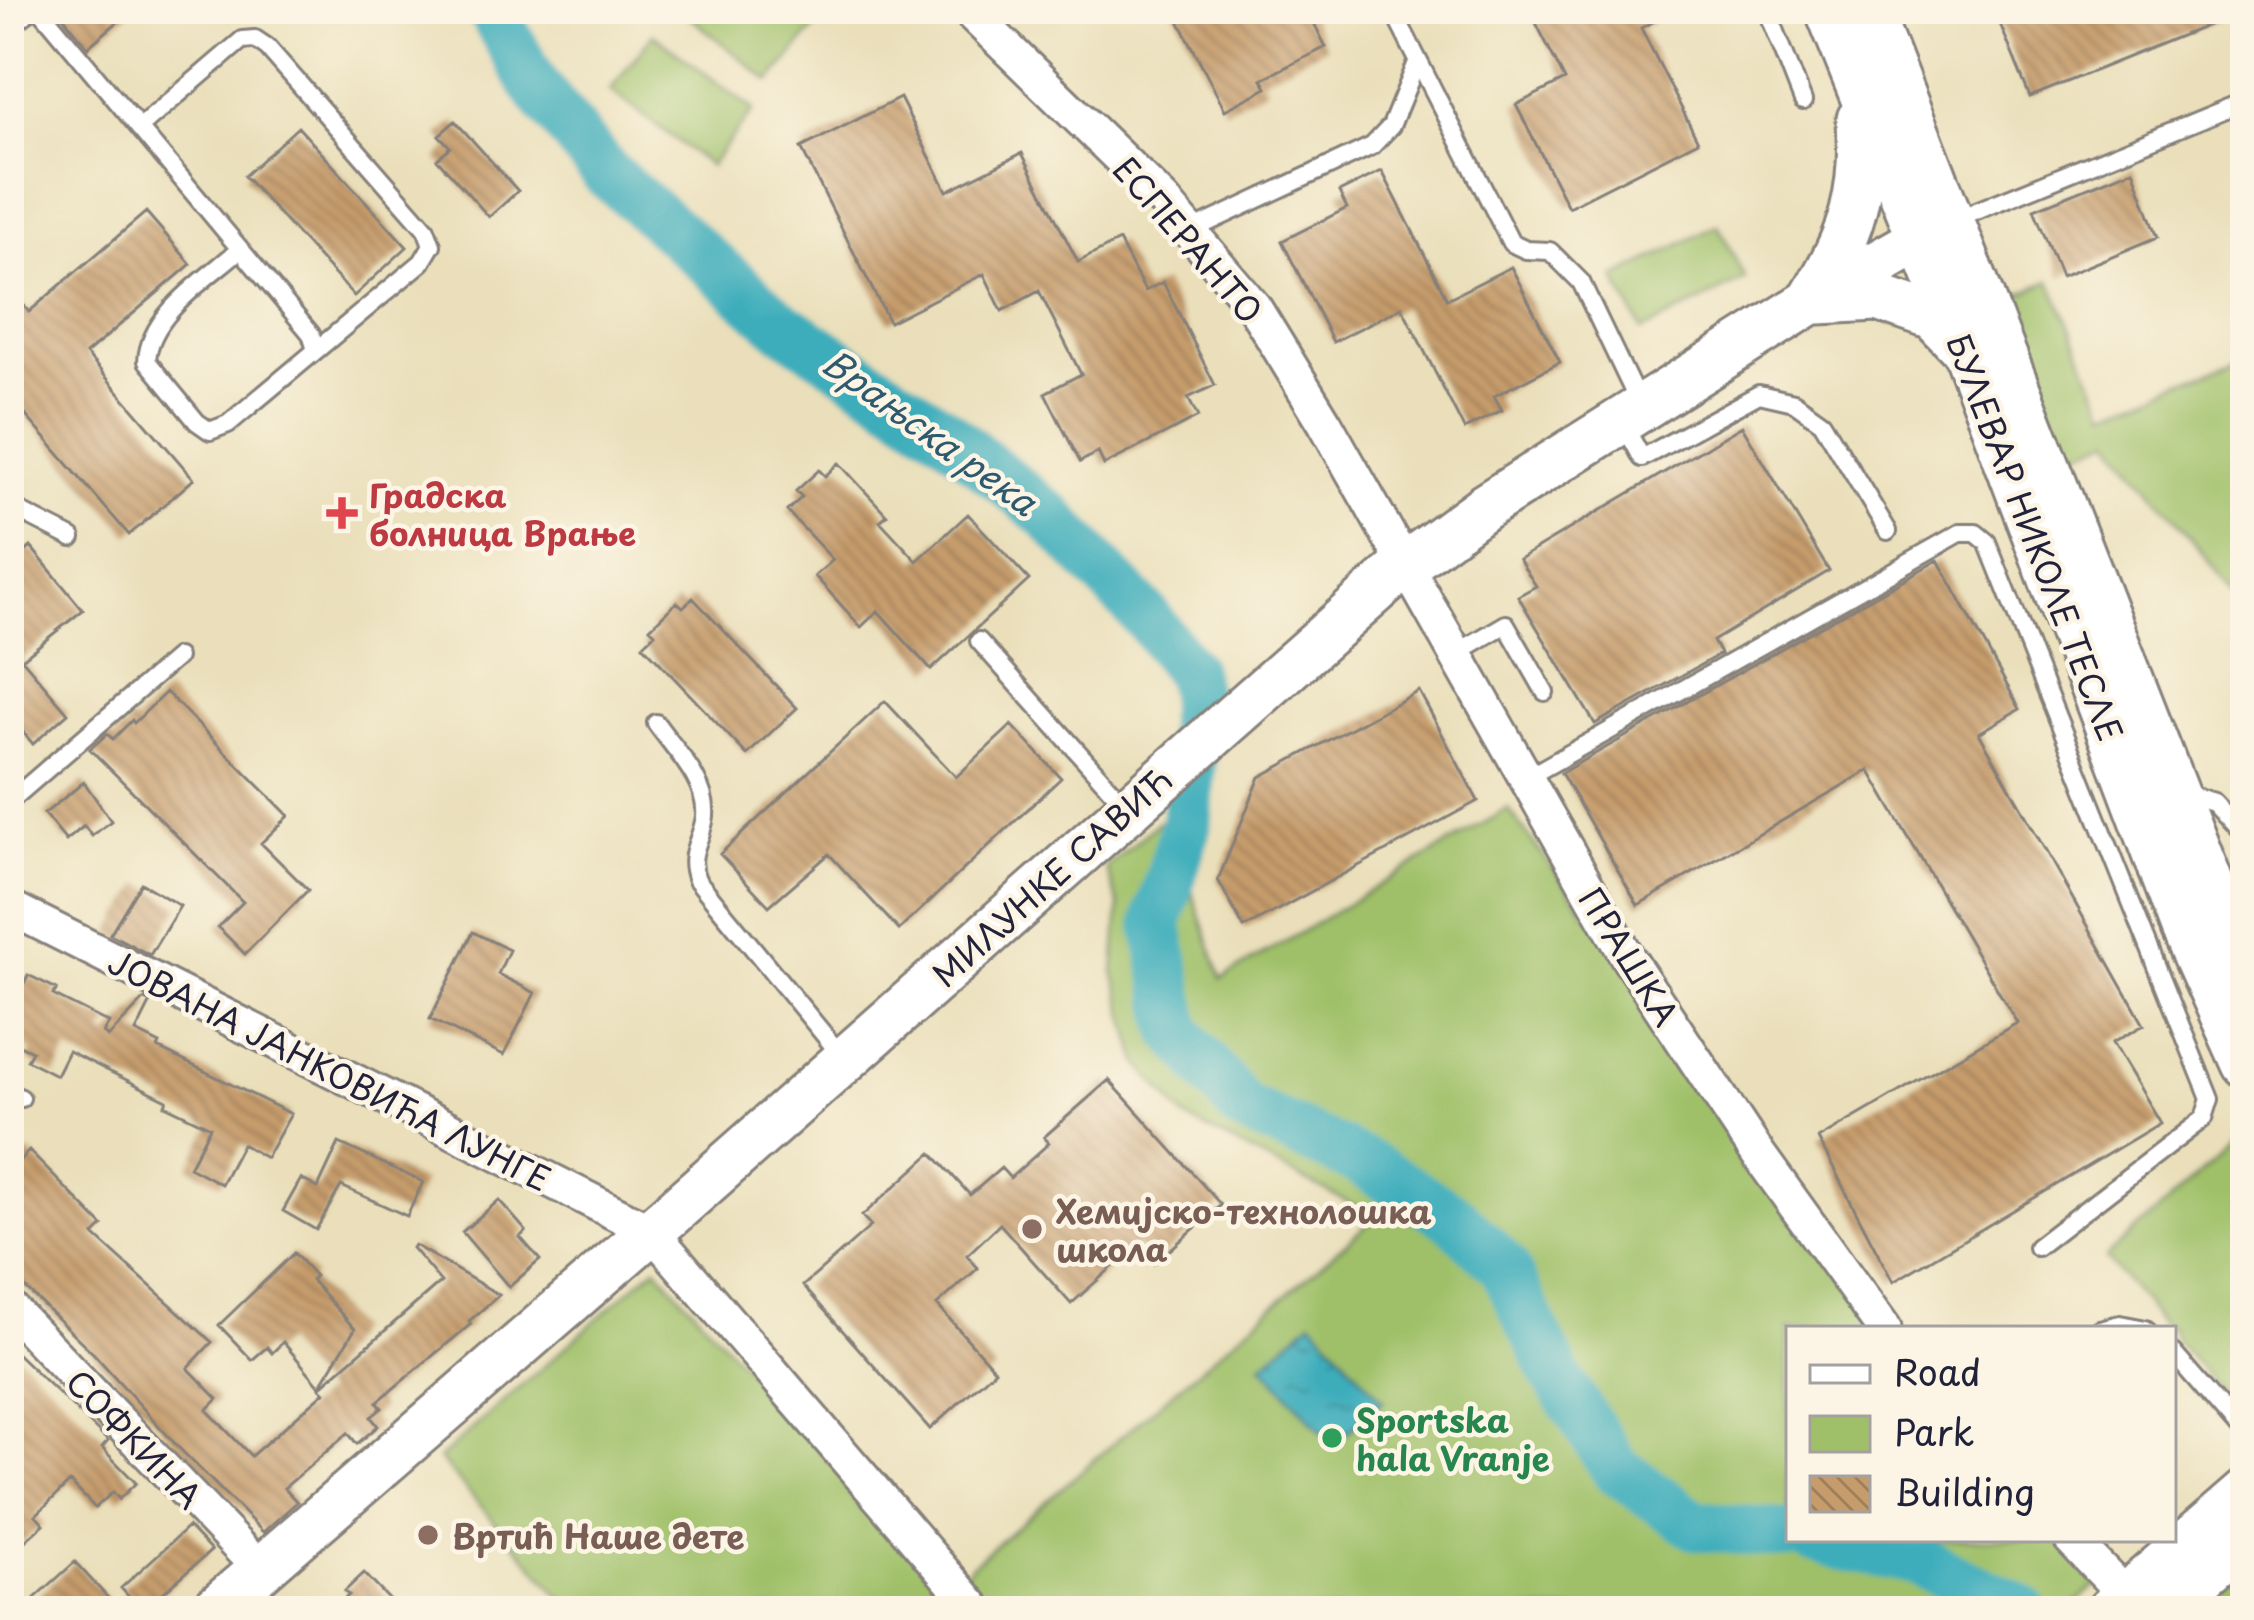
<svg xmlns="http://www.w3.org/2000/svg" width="2254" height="1620" viewBox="0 0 2254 1620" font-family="'Playpen Sans',sans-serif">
	<defs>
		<pattern id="water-ripples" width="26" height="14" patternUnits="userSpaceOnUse" patternTransform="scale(3)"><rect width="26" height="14" fill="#3eadbb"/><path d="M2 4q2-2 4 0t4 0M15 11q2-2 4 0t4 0" fill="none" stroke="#348c99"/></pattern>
		<pattern id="building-back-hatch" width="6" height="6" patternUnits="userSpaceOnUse" patternTransform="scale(3)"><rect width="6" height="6" fill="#c69c6c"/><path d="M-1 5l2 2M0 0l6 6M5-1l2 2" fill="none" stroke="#a07f5a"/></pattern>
	</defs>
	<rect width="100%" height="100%" fill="#fcf5e5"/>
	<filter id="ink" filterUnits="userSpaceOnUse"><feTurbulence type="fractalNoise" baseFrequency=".00833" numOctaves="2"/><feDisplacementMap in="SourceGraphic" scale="24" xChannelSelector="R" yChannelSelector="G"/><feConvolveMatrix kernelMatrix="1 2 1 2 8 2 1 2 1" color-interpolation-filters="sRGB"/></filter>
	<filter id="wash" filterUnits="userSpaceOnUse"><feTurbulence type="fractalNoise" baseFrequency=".004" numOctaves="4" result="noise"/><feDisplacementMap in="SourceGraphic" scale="48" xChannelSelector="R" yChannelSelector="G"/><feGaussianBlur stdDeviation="2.7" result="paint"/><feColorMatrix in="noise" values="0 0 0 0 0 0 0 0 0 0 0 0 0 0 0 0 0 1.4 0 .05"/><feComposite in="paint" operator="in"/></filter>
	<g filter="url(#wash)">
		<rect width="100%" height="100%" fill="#eadfba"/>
		<path fill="#9fc068" stroke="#607152" stroke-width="3" d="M680 9H830L770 82Z
			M653 34 754 110 710 166 610 90Z
			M1718 225 1745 279 1642 331 1615 278Z
			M2050 281 2106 411 2245 358V608L2112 438 2069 456 2008 299Z
			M1508 809 1902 1329H1789V1539H2079L2111 1575 2065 1611H574L439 1459 656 1267 950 1597 970 1567 1376 1217 1185 1118 1139 1064 1114 972 1119 907 1106 867 1166 816 1222 979Z
			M2245 1134V1419L2173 1337V1329H2166L2105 1258Z
			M2245 1566V1611H2194Z"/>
		<path fill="url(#water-ripples)" stroke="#30687b" stroke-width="3" d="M1312 1320 1383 1401 1333 1445 1262 1364Z"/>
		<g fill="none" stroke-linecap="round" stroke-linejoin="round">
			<path stroke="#3eadbb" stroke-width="51" d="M491 9 534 84 605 172 782 325 945 432 1049 516 1147 618 1189 672 1194 697 1187 822 1157 923 1177 1031 1242 1108 1363 1162 1454 1218 1504 1267 1557 1377 1616 1469 1695 1525 1789 1535
				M1810 1539 1917 1560 2022 1611"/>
		</g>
		<g id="blocks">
			<path fill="url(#building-back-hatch)" d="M57 9H133L88 47Z
				M1173 9H1307L1326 47 1262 79 1267 88 1225 110Z
				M1529 9H1678L1641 28 1698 141 1568 207 1516 105 1565 80Z
				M1994 9H2245V10L2030 97Z
				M900 98 947 191 1022 153 1078 262 1119 241 1145 291 1163 282 1215 385 1188 398 1198 417 1104 465 1098 452 1080 462 1045 393 1081 374 1039 291 1002 311 984 274 889 322 801 148Z
				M455 121 518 191 489 217 437 159 450 147 439 135Z
				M298 127 407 247 354 296 244 176Z
				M2133 169 2158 237 2061 277 2034 209Z
				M1382 171 1447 299 1511 267 1560 362 1494 396 1502 410 1464 429 1402 307 1333 342 1282 241 1347 208 1339 192Z
				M146 212 191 264 86 354 194 479 129 535 9 396V289L29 312Z
				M1742 426 1829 571 1713 641 1720 654 1595 724 1518 596 1536 586 1519 559Z
				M839 463 887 515 880 521 917 561 968 514 1029 580 931 670 878 611 861 627 815 576 833 560 787 511 802 497 796 491 819 470 825 476Z
				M31 547 83 610 22 659 68 713 33 744 23 732 9 743V566Z
				M1938 560 2020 709 1979 733 2144 1025 2112 1043 2160 1123 1893 1282 1818 1139 2017 1023 1869 770 1638 905 1561 773Z
				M693 598 797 708 747 755 643 645 655 633 650 628 677 602 683 607Z
				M1419 691 1478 801 1244 928 1218 880 1260 777Z
				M166 692 289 816 261 843 308 890 245 954 218 927 243 902 90 749 107 734 113 739 132 720 134 723Z
				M885 701 956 777 1012 725 1061 778 899 930 829 854 769 906 720 854Z
				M84 782 111 821 92 836 84 826 66 841 44 814Z
				M141 883 180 906 150 955 110 934Z
				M473 932 509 950 498 974 535 993 504 1055 430 1019Z
				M28 975 57 989 53 995 109 1023 103 1033 108 1037 145 999 151 1002 136 1032 160 1044 158 1048 291 1114 266 1158 242 1144 221 1184 189 1167 210 1127 165 1105 167 1100 68 1051 56 1075 27 1060 32 1051 9 1040V1014Z
				M1109 1080 1221 1205 1154 1264 1137 1245 1071 1304 1000 1224 967 1255 978 1268 937 1305 995 1370 930 1429 803 1286 871 1226 862 1216 932 1153 970 1195 1001 1168 1010 1178 1049 1143 1044 1137Z
				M339 1143 423 1182 407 1216 341 1186 316 1230 283 1211 301 1179 318 1188Z
				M29 1151 103 1226 94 1235 212 1342 188 1368 218 1399 207 1410 251 1456 325 1392 320 1387 441 1282 412 1248 414 1245 499 1295 469 1321 471 1324 377 1402 382 1408 371 1417 378 1426 357 1444 348 1433 284 1488 297 1502 263 1532 178 1447 94 1354 9 1272V1203L19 1194 9 1183V1171Z
				M499 1200 526 1231 520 1237 540 1260 509 1287 462 1232Z
				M294 1253 315 1276 311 1280 355 1329 320 1386 283 1342 272 1353 267 1347 252 1360 219 1325Z
				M9 1346 108 1441 102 1448 136 1483 119 1499 113 1492 95 1508 70 1482 36 1515 44 1524 9 1555Z
				M188 1527 211 1551 142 1611 121 1588Z
				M75 1562 120 1611H47L35 1598Z
				M364 1573 400 1611H332L349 1595 345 1591Z"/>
		</g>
	</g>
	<g filter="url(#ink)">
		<use href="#blocks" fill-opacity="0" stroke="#86807a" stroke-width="3"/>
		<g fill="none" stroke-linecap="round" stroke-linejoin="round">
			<g stroke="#86807a" stroke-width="22">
				<path id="lane" d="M40 9 311 334 315 347
					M1392 9 1511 243 1526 250 1550 251 1581 282 1641 407
					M1767 9 1803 101
					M139 128 242 40 255 39 267 47 426 229 432 245 422 262 228 424 210 431 197 422 147 361C149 314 208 278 240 249
					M1952 221 2245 101
					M1190 231 1372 146 1391 126 1418 60
					M1622 421 1642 458 1759 394 1794 402 1822 422 1888 531
					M9 506 72 538
					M979 641 1126 806
					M1455 654 1506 624 1545 692
					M656 723C674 749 708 782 705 816 702 841 686 853 697 880L844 1059
					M1526 778 1960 533H1976L1987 542 2210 1099 2204 1118 2037 1247
					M2184 793 2214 802 2245 836
					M9 802 177 657
					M9 1093 21 1098
					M2100 1329 2120 1324 2146 1329
					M2173 1353 2245 1436"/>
			</g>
			<g stroke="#86807a" stroke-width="39">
				<path id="street" d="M967 9 1164 201 1254 307 1325 423 1628 958 1756 1151 1884 1329
					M9 17 19 9
					M9 907 651 1231 977 1611
					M9 1307 260 1569
					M2071 1539 2126 1596"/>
			</g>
			<g stroke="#86807a" stroke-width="51">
				<path id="secondary" d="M1828 9 1965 349 2184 928 2245 1064
					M1868 9 2245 972
					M1812 299C1852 234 1864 196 1860 119
					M1819 301 1878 298 1933 317 1960 345
					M213 1611 673 1212 1404 566 1484 507 1810 302 1950 222
					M2109 1611 2245 1493
					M2162 1611 2245 1539"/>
			</g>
			<use href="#lane" stroke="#fff" stroke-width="16"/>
			<use href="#street" stroke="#fff" stroke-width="33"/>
			<use href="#secondary" stroke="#fff" stroke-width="45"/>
		</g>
	</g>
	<path fill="#e0444e" stroke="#fcf5e5" stroke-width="4.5" d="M336 495h12v12h12v12h-12v12h-12v-12h-12v-12h12z"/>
	<g fill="#8d6e63" stroke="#fcf5e5" stroke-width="4.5">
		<circle cx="1032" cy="1229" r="12"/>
		<circle cx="428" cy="1535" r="12"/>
	</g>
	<circle fill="#2e9e5b" stroke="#fcf5e5" stroke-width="4.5" cx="1332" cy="1438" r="12"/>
	<g text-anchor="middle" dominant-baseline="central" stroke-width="9" stroke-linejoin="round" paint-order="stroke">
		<g font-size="33" fill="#22223b" stroke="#fcf5e5">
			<text transform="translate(1189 239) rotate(49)">ЕСПЕРАНТО</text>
			<text transform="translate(2036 537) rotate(69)">БУЛЕВАР НИКОЛЕ ТЕСЛЕ</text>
			<text transform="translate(1051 876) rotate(-42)">МИЛУНКЕ САВИЋ</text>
			<text transform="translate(1630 956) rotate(58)">ПРАШКА</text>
			<text transform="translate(330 1069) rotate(27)">ЈОВАНА ЈАНКОВИЋА ЛУНГЕ</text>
			<text transform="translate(135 1438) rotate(46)">СОФКИНА</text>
		</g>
		<g font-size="33" font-weight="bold" fill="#be3a42" stroke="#fcf5e5" text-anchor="start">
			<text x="369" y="494">Градска<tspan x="369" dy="38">болница Врање</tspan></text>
		</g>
		<g font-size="33" font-weight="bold" fill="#785e54" stroke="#fcf5e5" text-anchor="start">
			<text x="1056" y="1210">Хемијско-технолошка<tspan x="1056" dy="38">школа</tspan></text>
			<text x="452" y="1535">Вртић Наше дете</text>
		</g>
		<g font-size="33" font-weight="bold" fill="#27864d" stroke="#fcf5e5" text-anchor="start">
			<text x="1356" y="1419">Sportska<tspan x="1356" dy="38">hala Vranje</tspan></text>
		</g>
		<g font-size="36" font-style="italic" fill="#2d5a6e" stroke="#fcf5e5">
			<text transform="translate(931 431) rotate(36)">Врањска река</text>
		</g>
	</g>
	<rect width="2254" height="1620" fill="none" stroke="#fcf5e5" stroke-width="48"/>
	<rect x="1786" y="1326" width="390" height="216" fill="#fcf5e5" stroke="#a5a1a1" stroke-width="3"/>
	<rect x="1810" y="1365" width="60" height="18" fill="#ffffff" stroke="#a5a1a1" stroke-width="3"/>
	<text x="1894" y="1386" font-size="36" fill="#22223b">Road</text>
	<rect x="1810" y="1416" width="60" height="36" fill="#9fc068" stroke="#a5a1a1" stroke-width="3"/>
	<text x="1894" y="1446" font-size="36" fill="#22223b">Park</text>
	<rect x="1810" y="1476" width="60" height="36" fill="url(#building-back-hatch)" stroke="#a5a1a1" stroke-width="3"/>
	<text x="1894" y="1506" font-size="36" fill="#22223b">Building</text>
</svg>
